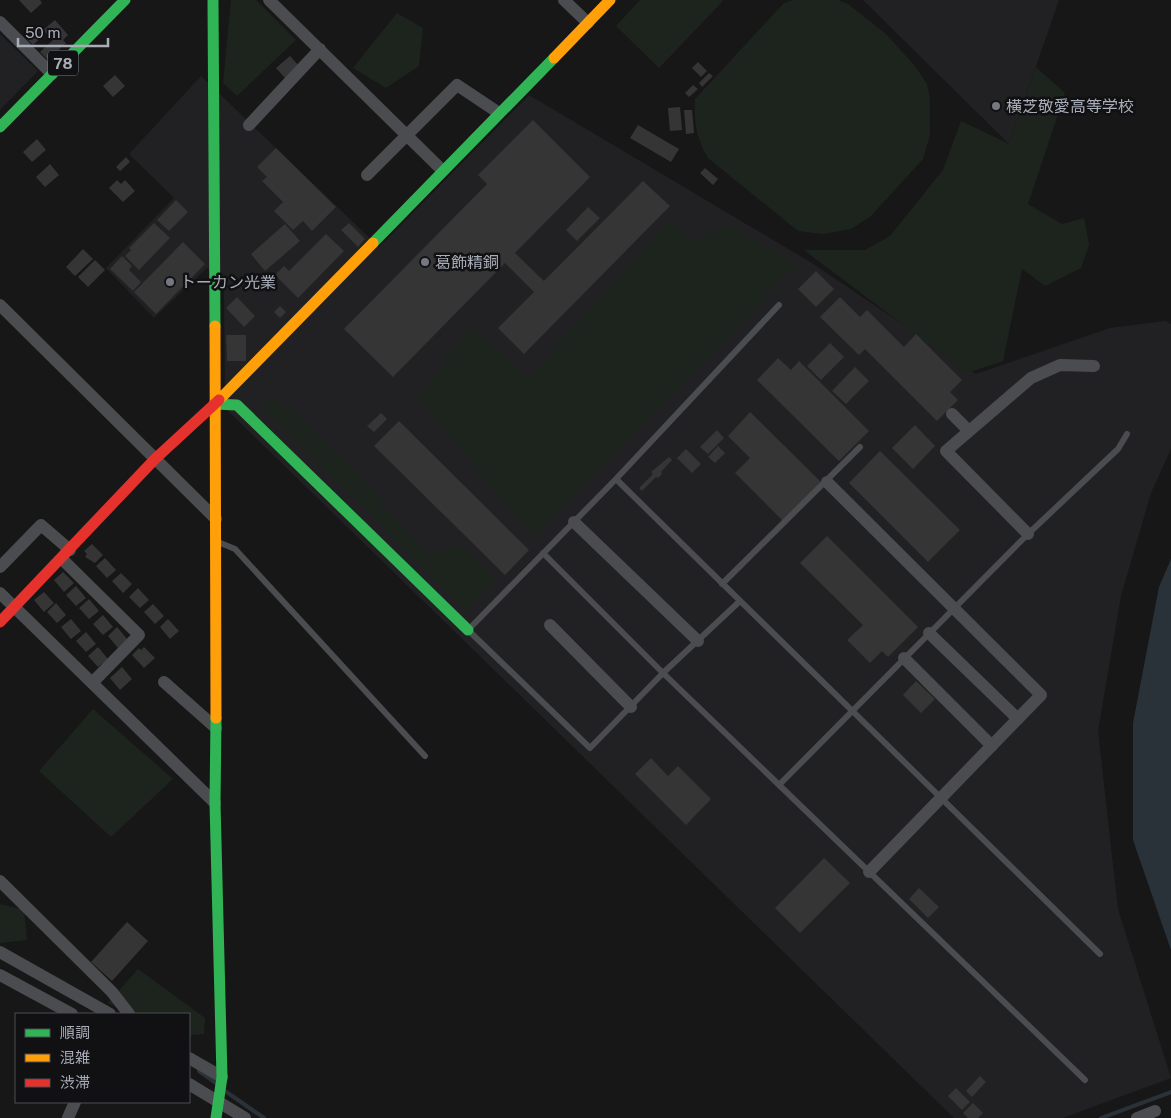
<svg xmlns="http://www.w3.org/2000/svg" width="1171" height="1118" viewBox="0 0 1171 1118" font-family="'Public Sans','Noto Sans JP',sans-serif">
	<rect width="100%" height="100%" fill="#171717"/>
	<path fill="#212123" d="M863 0H1059L1009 144Z
		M0 34 38 71 0 110Z
		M201 76 379 247 529 95 812 263 976 374 1110 328 1165 321 1171 324V449L1151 493 1121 596 1098 731 1118 909 1171 1078 1063 1118H954L225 408 224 285 207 268 154 318 106 268 174 198 129 154Z"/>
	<path fill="#1d241e" d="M231 0H256L296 40 237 96 223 83Z
		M640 0H721L723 1 659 68 616 26Z
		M793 0H838L848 4 886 34 915 66 927 84 930 99V135L923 159 870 217 851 229 823 234 798 231 708 158C696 138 694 121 695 99L784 3Z
		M397 13 423 28 419 66 386 88 353 68Z
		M1036 67 1065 93 1028 204 1062 224 1084 218 1089 245 1081 268 1045 286 1022 269 1003 361 967 373 804 250H865L890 236 943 170 961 121 1009 144Z
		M673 216 687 241 730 226 797 265 533 537 418 398 471 326 529 377Z
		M273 394 353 469 427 554 462 545 495 580 467 612 260 405Z
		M93 709 173 779 111 837 39 771Z
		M0 904 24 910 27 940 0 943Z
		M138 969 205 1018 204 1034 191 1035 189 1046V1014H130L108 1003Z"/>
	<path fill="#2a3239" d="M1171 559V950L1133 840V723L1159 587Z"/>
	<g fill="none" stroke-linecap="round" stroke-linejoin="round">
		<path stroke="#2a3239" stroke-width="4" d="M199 1071 216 1083
			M225 1091 264 1118
			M1101 1118 1171 1092"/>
	</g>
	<path fill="#353536" d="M19 0H40L42 3 31 13Z
		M55 20 68 35 63 40 66 43 48 60 40 52 53 40 43 30Z
		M38 29 44 35 33 45 27 39Z
		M290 56 299 66 285 78 276 68Z
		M698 62 707 71 701 77 692 68Z
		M709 73 713 76 702 87 699 83Z
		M115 75 125 86 113 97 103 86Z
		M693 85 698 89 689 97 685 93Z
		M680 107 682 130 670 131 668 108Z
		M684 110H692L694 133 686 134Z
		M533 120 590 177 515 253 544 281 643 181 670 206 524 354 498 328 534 292 505 263 393 377 344 329 487 184 478 175Z
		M638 125 679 149 671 162 630 138Z
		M37 139 46 150 32 162 23 152Z
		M276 148 336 207 312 231 303 221 293 230 274 211 283 202 262 181 267 177 257 167Z
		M126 157 130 162 120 171 116 167Z
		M50 164 59 175 45 187 36 177Z
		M705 168 718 179 713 185 700 173Z
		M117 180 121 184 125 180 135 191 123 202 109 188Z
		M176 200 188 212 169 231 157 220Z
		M588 207 600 218 577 241 566 230Z
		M154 223 170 238 139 270 125 256 131 250 129 248Z
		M349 223 365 239 358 247 341 230Z
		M285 224 300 241 265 271 251 254Z
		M326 234 344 251 298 298 275 275 284 266 289 271Z
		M183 242 205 264 156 314 134 292Z
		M83 249 93 259 75 276 66 267Z
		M122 256 132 266 129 270 141 282 133 291 110 269Z
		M95 260 105 270 88 287 78 277Z
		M816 271 834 289 816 307 798 289Z
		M237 297 255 316 244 327 226 308Z
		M840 297 860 317 867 310 904 347 916 334 962 380 950 392 958 400 937 421 865 349 859 355 820 317Z
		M280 306 286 312 280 318 274 312Z
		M226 335H246V361H227Z
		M830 343 844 357 821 380 807 366Z
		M778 358 791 370 799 361 869 431 839 461 757 380Z
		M855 367 869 381 846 404 832 391Z
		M750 412 821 482 783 521 735 473 750 458 728 436Z
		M381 413 387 419 374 432 367 426Z
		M399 421 529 550 505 575 374 446Z
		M915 425 935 446 913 469 892 448Z
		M717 430 724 438 708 454 700 447Z
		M718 446 725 453 715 463 708 457Z
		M686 449 701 464 692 473 677 458Z
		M880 451 960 530 928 562 849 483Z
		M669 457 672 460 661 472 662 474 658 478 656 477 642 491 639 488 653 474 651 472Z
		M827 536 918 627 888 657 882 651 870 663 847 640 863 625 800 563Z
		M92 544 103 555 95 563 85 557 87 554 84 551Z
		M105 558 116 570 107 578 96 566Z
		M63 572 74 583 64 592 54 580Z
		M121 573 132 584 123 593 112 581Z
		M76 586 86 598 76 606 66 595Z
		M138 588 149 600 140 608 129 597Z
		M44 592 54 603 44 612 34 600Z
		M89 599 99 611 89 619 79 608Z
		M56 603 66 615 57 623 47 612Z
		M153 604 164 616 155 624 144 612Z
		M103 615 113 627 103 635 93 624Z
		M71 619 81 631 71 639 61 627Z
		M168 619 179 631 170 639 160 627Z
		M117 627 127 639 118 648 108 636Z
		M86 632 96 644 86 652 76 641Z
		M98 647 108 659 98 667 88 656Z
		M144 647 155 658 144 668 132 655 139 648 141 650Z
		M122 667 132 679 120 690 110 678Z
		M916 681 935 699 921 713 903 695Z
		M651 758 668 776 678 766 711 799 686 825 635 774Z
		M824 858 850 883 800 933 775 908Z
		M919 888 939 907 928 918 909 899Z
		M127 922 148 941 112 981 91 962Z
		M980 1076 986 1082 972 1097 966 1091Z
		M956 1088 970 1102 962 1110 948 1096Z
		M973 1103 983 1113 978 1118H968L963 1113Z"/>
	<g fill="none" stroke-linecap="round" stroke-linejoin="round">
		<path stroke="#4b4c50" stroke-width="6" d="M616 479 1100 954
			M218 542 235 549 425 756
			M543 553 663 673 1085 1080
			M722 584 860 447
			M740 601 663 673 590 748 468 630 616 479 779 305
			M779 785 1028 534 1118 449 1127 434"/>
		<path stroke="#4b4c50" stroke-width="12" d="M269 0 442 170
			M564 0 588 23
			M0 22 52 74
			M249 125 320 49
			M367 175 457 85 499 113
			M0 305 216 519
			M952 414 968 430
			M827 482 1041 695 869 872
			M574 522 698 641
			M1028 534 946 451 1031 378 1060 365 1094 366
			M62 559 139 635 92 683
			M0 567 41 525 70 550
			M0 593 215 803
			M550 625 631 707
			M929 633 1018 719
			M904 658 992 746
			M164 682 216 728
			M0 881 112 992 129 1014
			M0 952 110 1014
			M0 975 72 1014
			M189 1058 222 1077
			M189 1084 245 1118
			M68 1118 75 1102
			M1137 1118 1155 1111"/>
		<path stroke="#30b455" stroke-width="11" d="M213 0 215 326
			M0 127 125 0
			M373 243 554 58
			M214 404 237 405 468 630
			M216 718 215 803 222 1077 216 1118"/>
		<path stroke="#ff9f0a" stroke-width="11" d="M554 58 610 0
			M215 326 216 718
			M219 400 373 243"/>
		<path stroke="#e5322d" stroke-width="11" d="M0 622 155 459 219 400"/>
	</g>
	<g fill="#757880" stroke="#111113" stroke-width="2">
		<circle cx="996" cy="106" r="5"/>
		<circle cx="425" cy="262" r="5"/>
		<circle cx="170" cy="282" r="5"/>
	</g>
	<g text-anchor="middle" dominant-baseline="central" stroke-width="5" stroke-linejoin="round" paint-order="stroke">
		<rect fill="#111113" stroke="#7b7e86" stroke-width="1" x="48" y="50.5" width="30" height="25" rx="4"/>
		<g font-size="15" font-weight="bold" fill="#a8adb8">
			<text x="63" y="63">78</text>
		</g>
		<g font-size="16" fill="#a8adb8" stroke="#111113" text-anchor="start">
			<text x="1006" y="106">横芝敬愛高等学校</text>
			<text x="435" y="262">葛飾精銅</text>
			<text x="180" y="282">トーカン光業</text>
		</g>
	</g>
	<rect x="15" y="1013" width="175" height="90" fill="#111113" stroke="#4d4f55"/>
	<rect x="25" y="1029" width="25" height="8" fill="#30b455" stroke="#4d4f55"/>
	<text x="60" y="1038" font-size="15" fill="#a8adb8">順調</text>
	<rect x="25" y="1054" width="25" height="8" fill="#ff9f0a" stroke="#4d4f55"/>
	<text x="60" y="1063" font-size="15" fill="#a8adb8">混雑</text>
	<rect x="25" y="1079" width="25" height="8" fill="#e5322d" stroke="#4d4f55"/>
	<text x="60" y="1088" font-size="15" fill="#a8adb8">渋滞</text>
	<path d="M18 38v8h90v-8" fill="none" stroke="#a8adb8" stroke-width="2.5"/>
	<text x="25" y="38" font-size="15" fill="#a8adb8" stroke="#111113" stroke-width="4" paint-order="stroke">50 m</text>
</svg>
